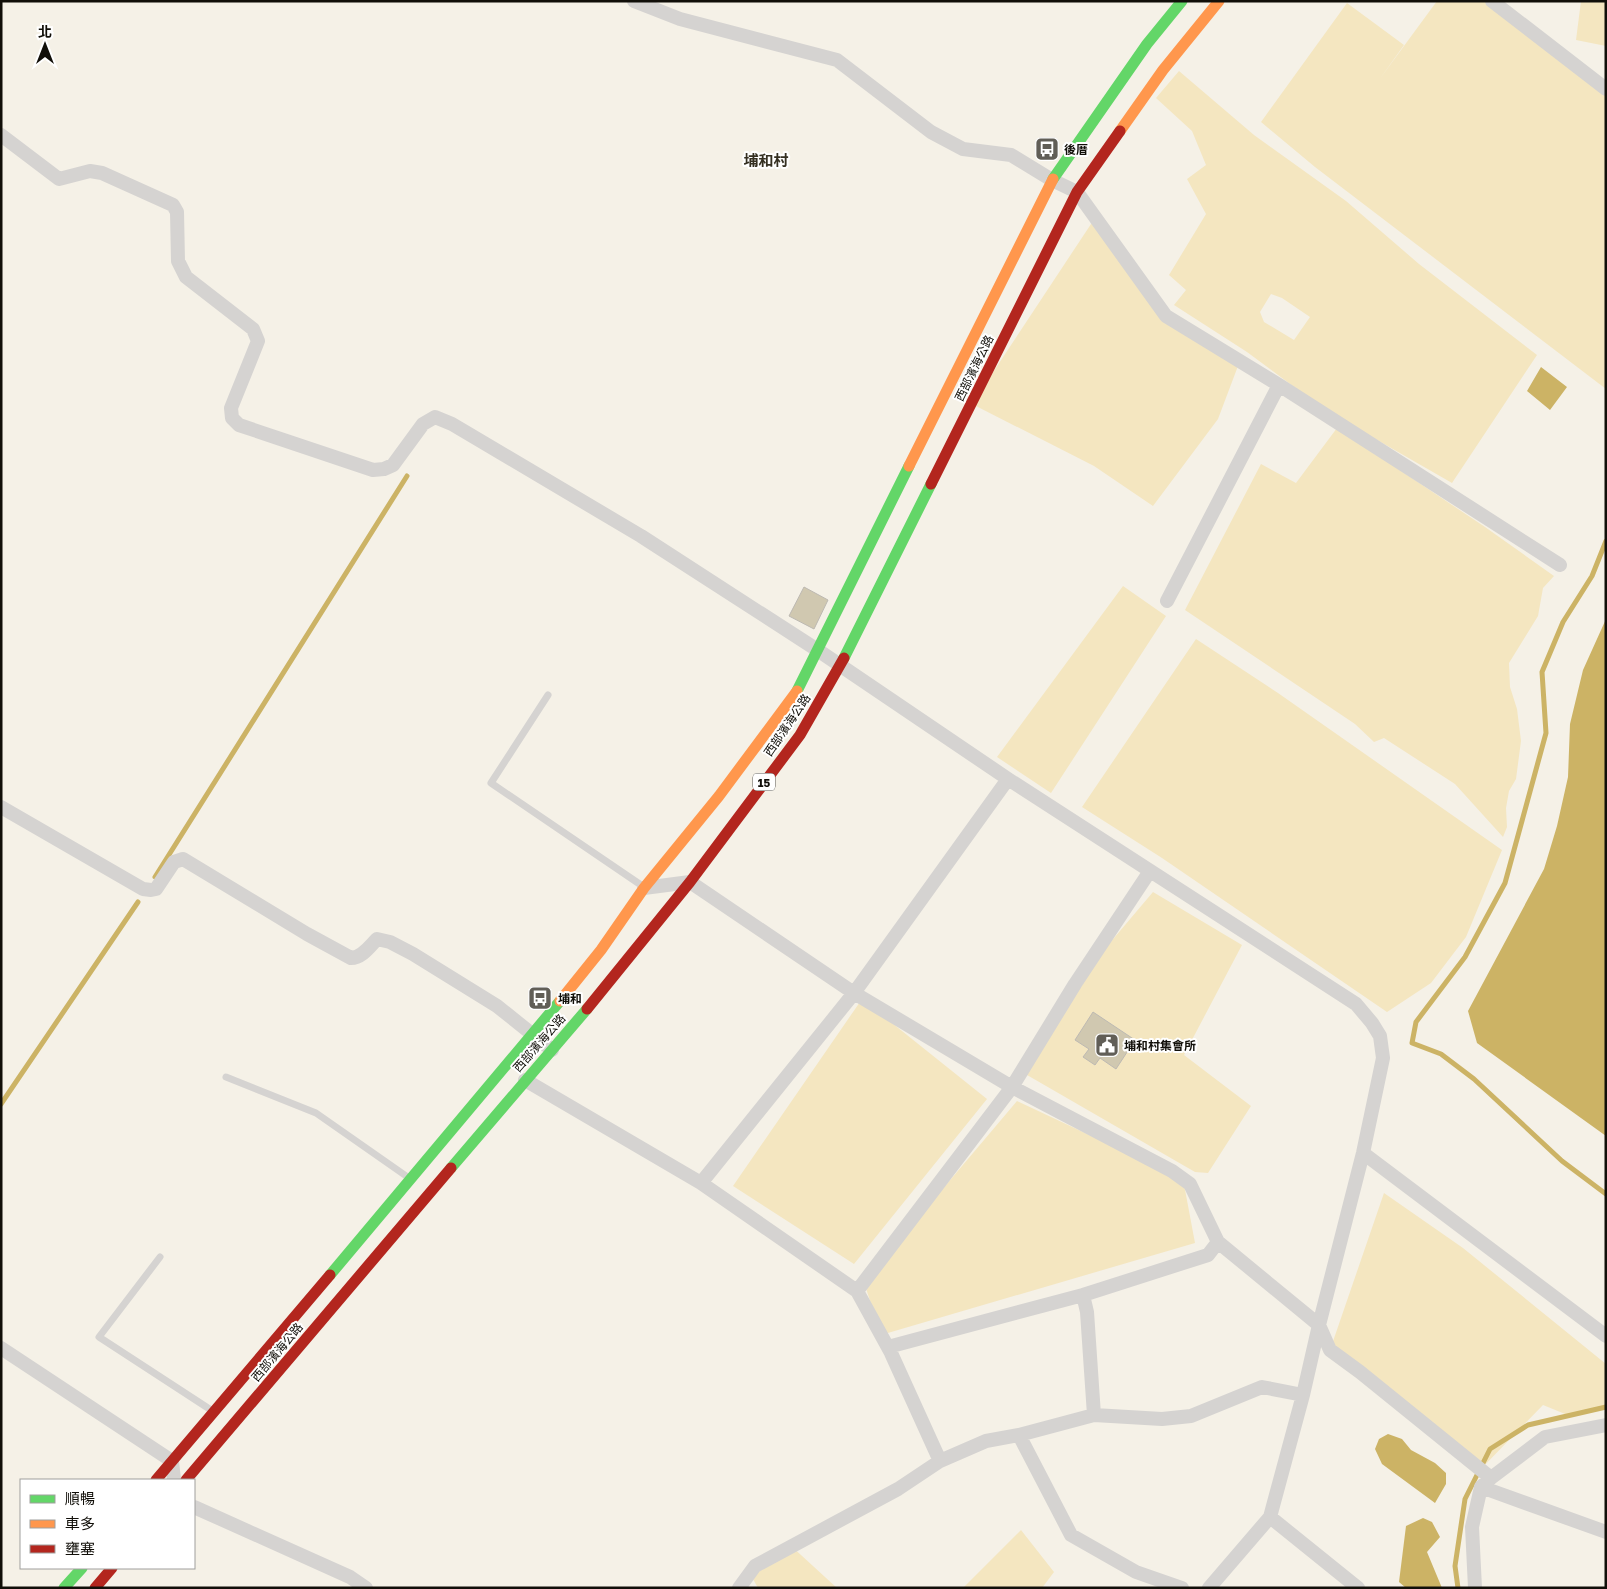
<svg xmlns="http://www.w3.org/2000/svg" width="1607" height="1589" viewBox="0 0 1607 1589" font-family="'Golos Text','Noto Sans TC',sans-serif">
	<rect width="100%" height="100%" fill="#f5f1e7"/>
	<path fill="#f4e6c0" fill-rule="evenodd" d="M1437 1H1493L1606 89V389L1315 167 1261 122 1347 3 1404 45 1379 80Z
		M1581 1H1606V46L1576 40Z
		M1179 71 1254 135 1346 201 1419 264 1537 355 1452 483 1325 410 1247 352 1174 305 1186 290 1169 275 1206 214 1187 179 1206 165 1192 131 1156 98ZM1271 294 1282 298 1310 317 1294 340 1264 322 1260 312Z
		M1093 221 1167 324 1238 366 1218 419 1153 506 1094 466 972 404Z
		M1337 428 1485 527 1554 576 1543 588 1538 616 1509 663 1510 687 1517 709 1521 741 1516 779 1509 791 1506 808 1507 827 1503 837 1455 784 1384 738 1374 742 1355 724 1185 610 1261 464 1296 483Z
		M1123 586 1166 616 1051 793 997 757Z
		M1196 639 1278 693 1502 850 1466 937 1431 983 1387 1012 1162 858 1082 807Z
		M1153 892 1242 945 1184 1055 1251 1106 1208 1173 1195 1172 1027 1075 1075 984Z
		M862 999 987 1099 854 1264 733 1186Z
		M1017 1101 1183 1179 1195 1243 881 1335 864 1282Z
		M1384 1193 1463 1248 1606 1364V1407L1570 1416 1543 1405 1480 1470 1330 1350Z
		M1021 1530 1054 1572 1042 1588H963Z
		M789 1544 837 1588H758L748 1570Z"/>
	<path fill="#ccb365" d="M1541 367 1567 387 1550 410 1527 391Z
		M1606 619V1136L1477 1043 1468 1011 1544 869 1557 826 1568 777 1570 724 1583 670Z
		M1388 1434 1402 1439 1411 1450 1435 1463 1446 1473V1484L1435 1503 1382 1464 1375 1449 1379 1439Z
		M1423 1518 1432 1522 1440 1537 1427 1552 1442 1588H1406L1399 1582 1406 1526Z"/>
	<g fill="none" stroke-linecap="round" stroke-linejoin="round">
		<path stroke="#ccb365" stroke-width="5" d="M1606 541 1592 576 1563 622 1542 672 1546 733 1505 883 1465 957 1416 1022 1412 1043 1441 1054 1474 1079 1562 1161 1606 1194
			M155 877 407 476
			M1 1104 138 902
			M1458 1588 1455 1566 1465 1499 1490 1449 1528 1425 1606 1407"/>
	</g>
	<path fill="#d0c8b0" stroke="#bdb9b2" d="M804 587 828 600 814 629 789 616Z
		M1093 1012 1135 1040 1116 1069 1100 1058 1095 1065 1083 1057 1089 1049 1075 1040Z"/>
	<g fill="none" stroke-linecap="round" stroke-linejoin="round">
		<path stroke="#d5d3d1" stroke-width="7" d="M548 695 491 783 641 885
			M226 1077 316 1113 409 1178
			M160 1257 99 1337 211 1410"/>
		<path stroke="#d5d3d1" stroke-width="14" d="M634 1 680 19 837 60 931 132 963 149 1011 155 1052 180 1077 192 1166 316 1279 385 1560 565
			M1492 1 1606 89
			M1 135 59 179 90 171 102 173 173 205 177 212 178 261 186 277 253 329 258 341 231 408 232 418 239 425 373 470 384 469 393 465 423 424 435 417 452 424 641 536 819 651 1008 779 1356 1004 1372 1023 1380 1036 1383 1058 1363 1153 1319 1325 1303 1395 1270 1517 1209 1588
			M1167 601 1279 385
			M1 807 143 889 151 890 156 889 174 862 183 859 307 934 351 958C362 958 370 946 377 939L390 942 413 954 497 1006 552 1050
			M644 888 690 882 854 993 1012 1087 1172 1171 1190 1184 1218 1242 1319 1325 1330 1350 1360 1372 1491 1478
			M525 1080 701 1183 857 1291 891 1353 940 1461
			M1363 1153 1606 1336
			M701 1183 854 993 1008 779
			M857 1291 1012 1087 1075 984 1150 871
			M1083 1295 1087 1312 1094 1415
			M888 1347 1083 1295 1208 1255 1218 1242
			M1 1348 172 1461 174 1480
			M1019 1435 1071 1535 1136 1572 1182 1588
			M1481 1487 1606 1532
			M194 1507 350 1577 366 1588
			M1270 1517 1358 1588
			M739 1588 755 1566 898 1489 940 1461 986 1441 1019 1435 1094 1415 1162 1419 1191 1416 1262 1387 1303 1395
			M1475 1588 1472 1527 1481 1487 1491 1478 1545 1437 1606 1425"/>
		<path stroke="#63d668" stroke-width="11" d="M1053 179 1147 44 1182 1
			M844 658 931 484
			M797 691 909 466
			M451 1168 587 1009
			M330 1275 560 1001
			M64 1588 82 1568"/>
		<path stroke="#ff974d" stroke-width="11" d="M1120 131 1163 70 1219 1
			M909 466 1053 179
			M560 1001 601 950 644 888 719 796 797 691"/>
		<path stroke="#b3261e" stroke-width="11" d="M931 484 1077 192 1120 131
			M587 1009 690 882 800 735 844 658
			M156 1480 330 1275
			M186 1480 451 1168
			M95 1588 112 1568"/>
	</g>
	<defs>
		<g id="bus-square" transform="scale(1.25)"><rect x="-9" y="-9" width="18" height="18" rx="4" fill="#615e57" stroke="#fff"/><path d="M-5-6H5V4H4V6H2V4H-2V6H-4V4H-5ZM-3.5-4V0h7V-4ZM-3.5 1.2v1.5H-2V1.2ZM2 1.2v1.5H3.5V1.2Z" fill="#fff"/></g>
		<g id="civic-square" transform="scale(1.25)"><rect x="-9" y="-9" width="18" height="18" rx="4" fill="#615e57" stroke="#fff"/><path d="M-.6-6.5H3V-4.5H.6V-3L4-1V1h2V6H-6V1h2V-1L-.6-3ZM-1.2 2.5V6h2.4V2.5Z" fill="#fff"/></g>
	</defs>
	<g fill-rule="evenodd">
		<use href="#bus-square" x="1047" y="149"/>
		<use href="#bus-square" x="540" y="998"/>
		<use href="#civic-square" x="1107" y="1045"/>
	</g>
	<g text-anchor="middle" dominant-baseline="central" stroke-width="4" stroke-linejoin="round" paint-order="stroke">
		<rect fill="#fff" stroke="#585753" stroke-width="1" x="753" y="773.5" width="22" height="17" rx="4"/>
		<g font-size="11" font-weight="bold" fill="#110f09">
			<text x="764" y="782">15</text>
		</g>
		<g font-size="12" font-weight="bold" fill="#110f09" stroke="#fff" text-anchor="start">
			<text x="1064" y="149">後厝</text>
			<text x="558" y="998">埔和</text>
			<text x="1124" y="1045">埔和村集會所</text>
		</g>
		<g font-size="12" fill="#110f09" stroke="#fff">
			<text transform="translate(974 368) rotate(-64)">西部濱海公路</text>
			<text transform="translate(787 725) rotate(-56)">西部濱海公路</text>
			<text transform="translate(539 1043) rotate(-49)">西部濱海公路</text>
			<text transform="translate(277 1352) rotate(-50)">西部濱海公路</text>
		</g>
		<g font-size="15" font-weight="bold" fill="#353022" stroke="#fff">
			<text x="766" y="160">埔和村</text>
		</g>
	</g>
	<rect width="1607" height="1589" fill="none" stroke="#110f09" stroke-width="5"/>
	<rect x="20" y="1479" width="175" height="90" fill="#ffffff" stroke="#a09f9d"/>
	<rect x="30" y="1495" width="25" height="8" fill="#63d668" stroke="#a09f9d"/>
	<text x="65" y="1504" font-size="15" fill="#110f09">順暢</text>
	<rect x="30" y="1520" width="25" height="8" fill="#ff974d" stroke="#a09f9d"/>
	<text x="65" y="1529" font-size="15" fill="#110f09">車多</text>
	<rect x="30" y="1545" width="25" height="8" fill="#b3261e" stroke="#a09f9d"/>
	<text x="65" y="1554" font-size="15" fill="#110f09">壅塞</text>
	<g transform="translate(45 45)" stroke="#ffffff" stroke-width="4" paint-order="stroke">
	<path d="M0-4L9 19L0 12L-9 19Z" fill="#110f09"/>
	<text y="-8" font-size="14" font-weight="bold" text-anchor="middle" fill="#110f09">北</text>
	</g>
</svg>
